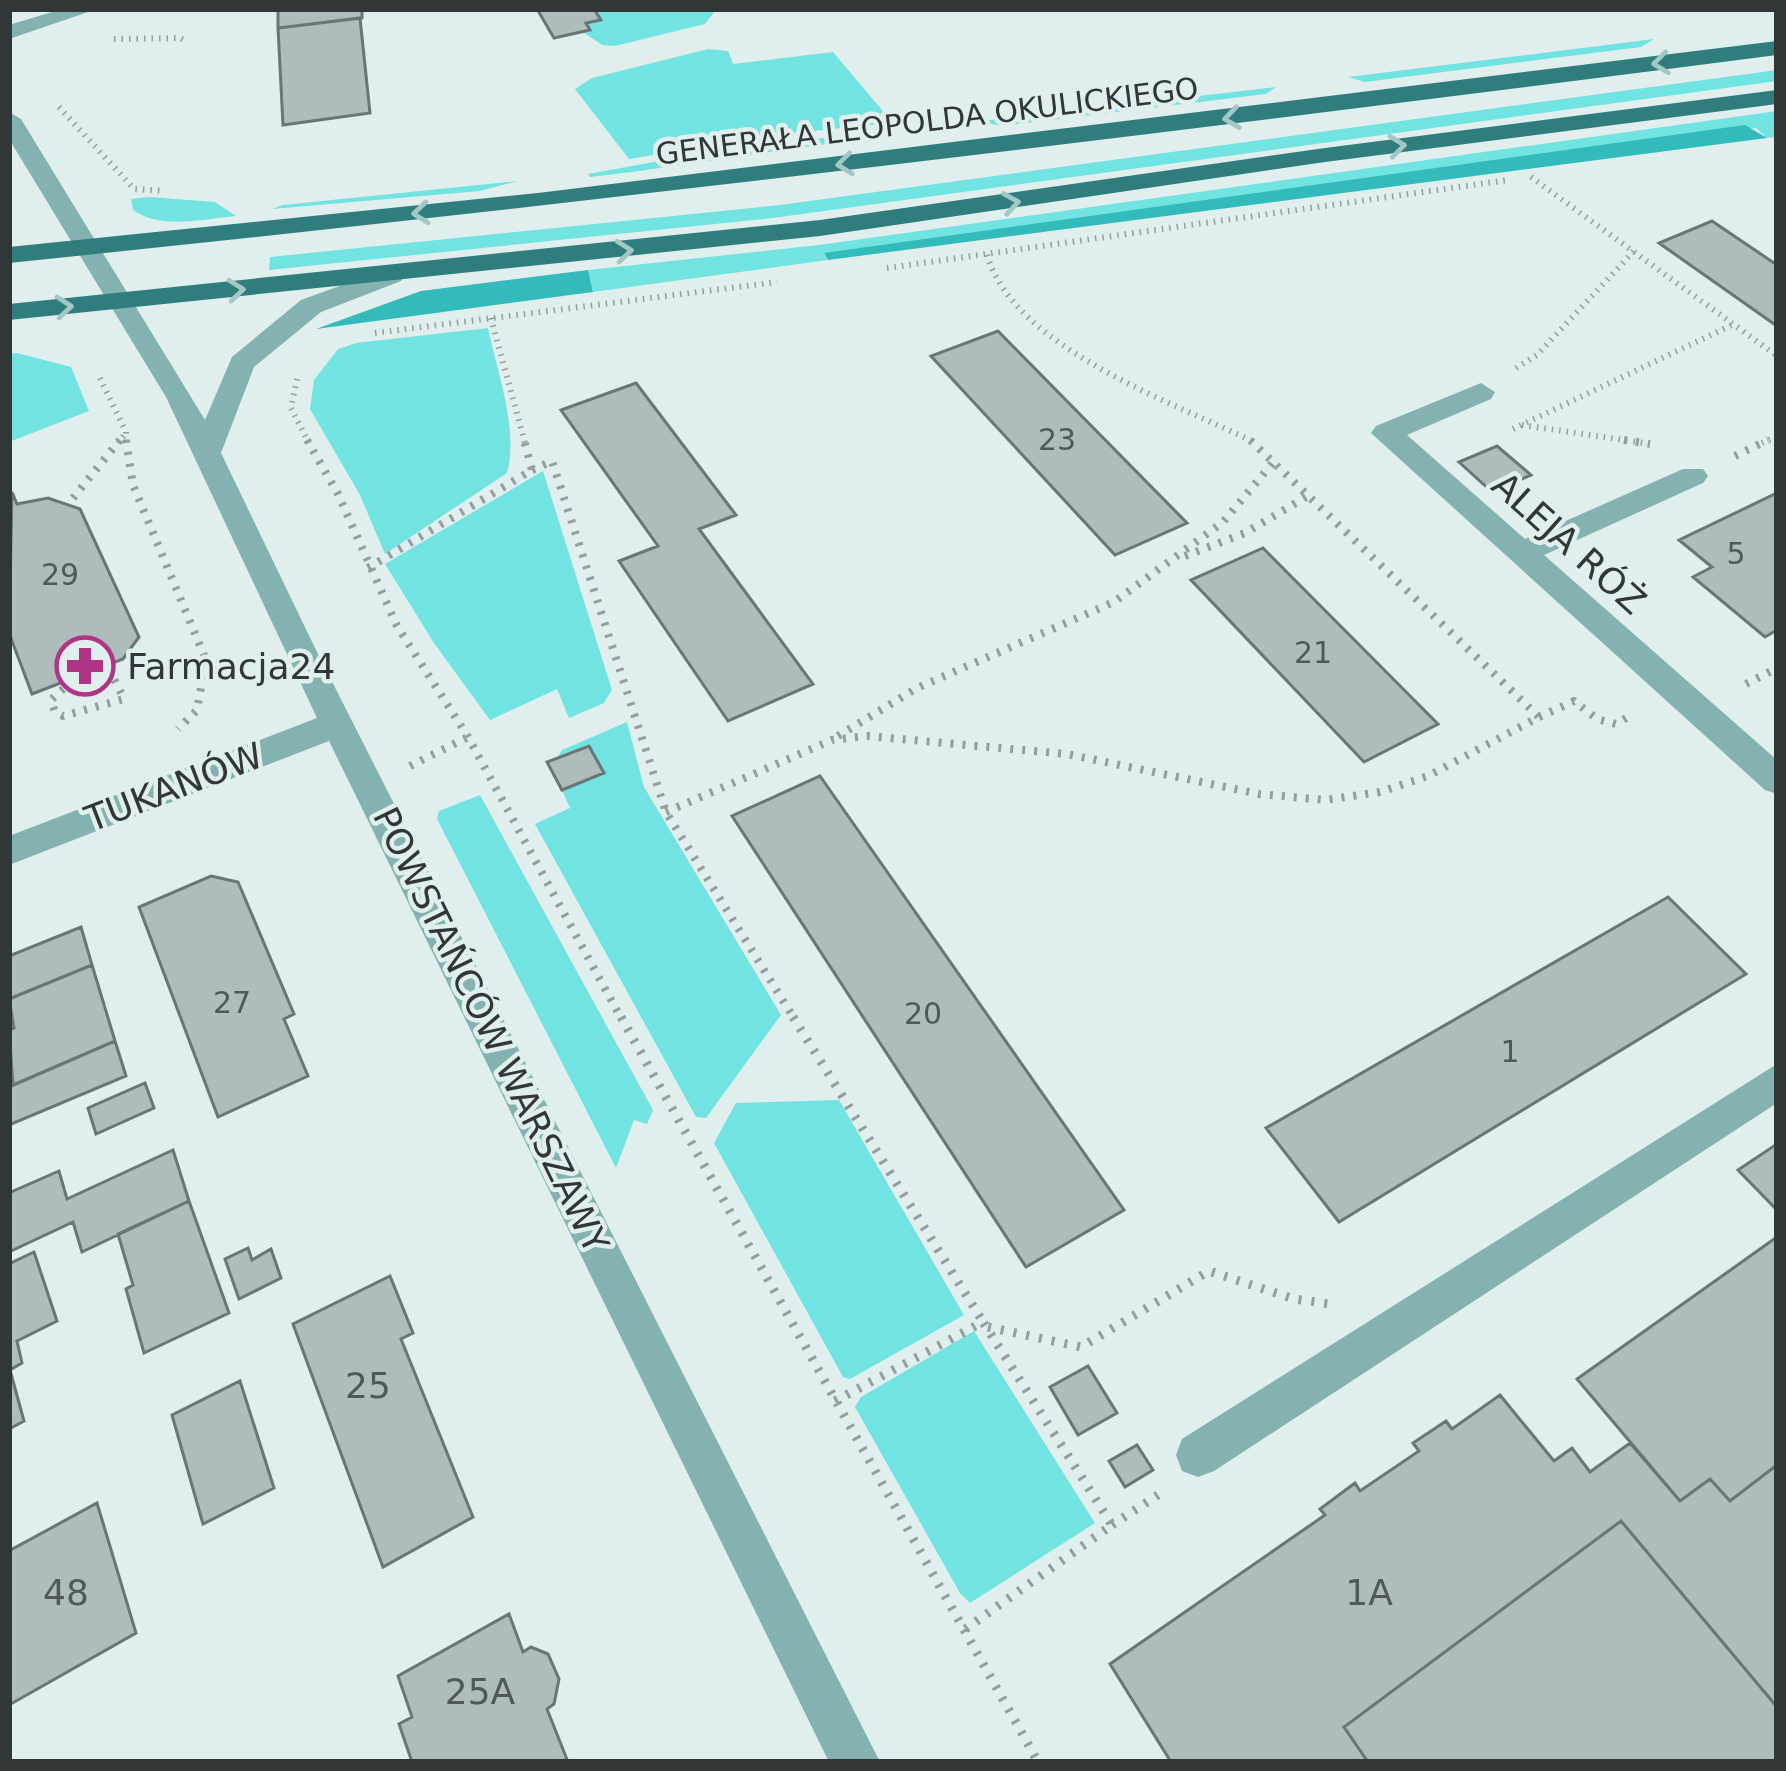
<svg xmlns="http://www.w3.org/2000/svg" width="1786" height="1771" viewBox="0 0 1786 1771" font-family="'DejaVu Sans',sans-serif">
	<rect width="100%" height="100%" fill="#e0eeed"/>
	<path fill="#71e4e2" d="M594 9H714L715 11 705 24 615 46 602 45 583 32 590 30 586 23 600 19Z
		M1654 39 1641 47 1365 82 1348 77Z
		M708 49 728 51 733 64 833 52 888 117 880 124 766 136 629 159 575 89 592 78Z
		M1777 70V81L773 218 269 270 270 257 780 205Z
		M1276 87 1266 94 1001 126 981 121Z
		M1777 111V137L1767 138 1756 128 824 254 828 260 593 292 588 270 819 245Z
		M890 130 878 138C782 148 686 166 590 177L588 174 714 151Z
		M517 181 480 191 272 209 283 205Z
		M149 197 215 202 236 216C204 219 161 230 133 210L131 199Z
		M488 328C497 371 519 431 507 473L385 554 360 495 310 409 314 380 338 349 356 343Z
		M17 353 71 367 89 411 9 442V354Z
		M543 471 612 690 604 703 569 718 557 689 490 720 434 643 385 564Z
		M627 722 644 787 781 1015 706 1118 696 1117 535 824 570 808 562 790 604 773 589 746 557 758 562 750Z
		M480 795 653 1110 647 1124 634 1120 616 1168 437 819 439 811Z
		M839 1100 964 1315 850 1379 843 1377 714 1143 736 1103Z
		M974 1331 1095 1523 970 1603 960 1593 855 1407 861 1397Z"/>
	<path fill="#32bbba" d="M1745 125 1767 138 828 260 824 253Z
		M588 270 593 292 316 329 421 291Z"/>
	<path fill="#afbcbc" stroke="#697675" stroke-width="3" d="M278 9H362V18L278 28Z
		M537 9H594L601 20 586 23 590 30 554 38Z
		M360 18 370 113 283 125 278 28Z
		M1712 221 1777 265V326L1659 243Z
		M998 331 1187 523 1115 555 931 356Z
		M636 383 736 515 699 529 813 684 728 721 619 561 658 546 561 410Z
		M1497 446 1531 475 1492 492 1459 462Z
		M12 492 17 504 48 498 80 509 139 637 123 659 32 694 9 633Z
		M1777 493V630L1765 637 1693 577 1712 567 1679 540Z
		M1263 548 1438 724 1364 762 1191 580Z
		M589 746 604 773 562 790 547 762Z
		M820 776 1124 1210 1026 1267 732 816Z
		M211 876 238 882 294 1014 284 1019 308 1076 218 1117 139 907Z
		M1668 897 1746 974 1339 1222 1266 1128Z
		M81 927 92 965 9 999V956Z
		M92 965 115 1041 13 1085 9 1030 14 1028 9 999Z
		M115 1041 126 1076 9 1125V1087Z
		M145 1083 154 1108 96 1134 88 1108Z
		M1777 1144V1210L1738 1170Z
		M173 1150 189 1201 82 1252 73 1222 9 1252V1193L59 1171 67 1199Z
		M189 1201 229 1313 144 1353 126 1289 133 1285 118 1234Z
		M1777 1237V1465L1730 1501 1710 1479 1680 1501 1577 1379Z
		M248 1248 252 1260 271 1249 281 1278 239 1299 225 1259Z
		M34 1252 57 1321 17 1341 22 1363 10 1370 24 1421 9 1429V1264Z
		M390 1276 413 1333 401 1339 473 1517 383 1567 293 1324Z
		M1088 1366 1117 1413 1078 1435 1050 1387Z
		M240 1381 274 1488 203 1524 172 1415Z
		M1500 1395 1554 1461 1572 1448 1590 1472 1630 1443 1680 1501 1710 1479 1730 1501 1777 1465V1707L1621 1521 1344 1727 1368 1762H1171L1110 1664 1325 1515 1320 1509 1355 1483 1360 1491 1419 1451 1413 1443 1446 1421 1452 1429Z
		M1137 1445 1153 1470 1125 1487 1109 1461Z
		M97 1503 136 1633 9 1705V1551Z
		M1621 1521 1777 1707V1762H1368L1344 1727Z
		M509 1614 523 1652 531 1647 548 1654 559 1679 554 1704 547 1709 568 1762H412L399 1724 412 1717 398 1676Z"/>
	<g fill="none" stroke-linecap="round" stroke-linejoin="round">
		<path stroke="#949e9e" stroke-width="6" stroke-dasharray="1.5 6" stroke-linecap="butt" d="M114 39 180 38 188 42
			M59 107 134 189 164 191
			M1531 177 1777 356
			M987 255C1015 349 1173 402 1256 443
			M887 268 1508 180
			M491 318 525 443
			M375 333 777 282
			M1516 368 1537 355 1634 251
			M100 378 126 432V443
			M297 379 291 408 309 443
			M1522 425 1644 443
			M1513 429 1734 324
			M118 443 126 433
			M1762 443 1777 436"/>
		<path stroke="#949e9e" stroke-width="8" stroke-dasharray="3 9" stroke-linecap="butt" d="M126 440 133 485 206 660 197 710 178 729
			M307 440 338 494 397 626 468 737 622 1020
			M1624 440 1650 444
			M1735 456 1768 440
			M532 470 552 461 666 812 795 1020
			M73 498 120 440
			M1185 556 1245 533 1311 494
			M368 568 532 470 524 440
			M109 669 124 699 63 716 55 712 51 700 65 687Z
			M1746 684 1777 668
			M1539 717 1574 701 1597 719 1616 724 1633 714
			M838 736 917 688 1114 602 1223 522 1276 459
			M410 766 468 737
			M666 812 832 740 867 736 1067 754 1259 794 1325 800 1380 792 1428 776 1539 717 1250 440"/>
		<path stroke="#949e9e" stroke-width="9" stroke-dasharray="3 10" stroke-linecap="butt" d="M621 1017 1038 1762
			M793 1017 983 1322
			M988 1327 1081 1347 1209 1271 1294 1299 1330 1304
			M835 1401 983 1322 1112 1525 964 1630
			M1112 1525 1161 1493"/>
		<path fill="#83b2b1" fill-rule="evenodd" d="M62 9H97L9 39V25Z
			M9 112 21 119 205 420 232 357 301 300 392 267 405 275 401 281 321 312 254 367 221 453 316 650 880 1762H829L329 741 9 865V836L317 718 166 397 9 139Z
			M1481 383 1495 392 1491 399 1407 435 1525 539 1683 469H1703L1708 476 1703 483 1544 555 1777 760V794L1765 790 1371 433 1376 426Z
			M1777 1064V1103L1214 1471 1198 1477 1182 1471 1176 1455 1182 1439Z"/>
		<path fill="#2f7e7d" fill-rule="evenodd" d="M1777 41V55C1188 131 600 202 9 263V247L538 193Z
			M1777 90V104L1325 162 820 236 9 320V304L820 220 1325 148Z"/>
	</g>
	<defs><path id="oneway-chevron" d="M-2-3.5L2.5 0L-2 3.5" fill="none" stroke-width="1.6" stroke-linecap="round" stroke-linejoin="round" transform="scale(3)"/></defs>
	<g stroke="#a2c7c6">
		<use href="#oneway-chevron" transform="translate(1661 63) rotate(173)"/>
		<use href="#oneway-chevron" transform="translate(1232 118) rotate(172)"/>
		<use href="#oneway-chevron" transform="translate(1397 146) rotate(-7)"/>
		<use href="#oneway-chevron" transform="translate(845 164) rotate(173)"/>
		<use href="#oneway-chevron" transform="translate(1011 203) rotate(-9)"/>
		<use href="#oneway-chevron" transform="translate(421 213) rotate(174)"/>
		<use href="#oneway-chevron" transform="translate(624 251) rotate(-6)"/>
		<use href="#oneway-chevron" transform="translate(236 290) rotate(-6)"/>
		<use href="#oneway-chevron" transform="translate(64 307) rotate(-5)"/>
	</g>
	<defs>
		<g id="pharmacy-ring" transform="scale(3)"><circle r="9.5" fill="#e0eeed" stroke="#b03587" stroke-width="1.5"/><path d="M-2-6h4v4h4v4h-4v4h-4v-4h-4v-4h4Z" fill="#b03587"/></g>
	</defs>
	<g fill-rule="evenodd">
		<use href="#pharmacy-ring" x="85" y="666"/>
	</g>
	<g text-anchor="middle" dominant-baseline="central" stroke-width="9" stroke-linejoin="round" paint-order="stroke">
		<g font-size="30" fill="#313636" stroke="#e0eeed">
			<text transform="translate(927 121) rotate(-7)">GENERAŁA LEOPOLDA OKULICKIEGO</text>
		</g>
		<g font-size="30" fill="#505858">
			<text x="1057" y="439">23</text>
			<text x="1736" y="553">5</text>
			<text x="60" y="574">29</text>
			<text x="1313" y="652">21</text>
			<text x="232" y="1002">27</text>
			<text x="923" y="1013">20</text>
			<text x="1510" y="1051">1</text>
		</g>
		<g font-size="36" fill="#313636" stroke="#e0eeed">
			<text transform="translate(1569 543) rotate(42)">ALEJA RÓŻ</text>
			<text transform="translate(174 787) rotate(-21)">TUKANÓW</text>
			<text transform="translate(491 1030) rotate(64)">POWSTAŃCÓW WARSZAWY</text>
		</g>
		<g font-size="36" fill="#313636" stroke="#e0eeed" text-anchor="start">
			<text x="127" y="666">Farmacja24</text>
		</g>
		<g font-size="36" fill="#505858">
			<text x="368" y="1385">25</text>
			<text x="66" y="1592">48</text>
			<text x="1369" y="1592">1A</text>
			<text x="480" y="1691">25A</text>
		</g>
	</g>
	<rect width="1786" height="1771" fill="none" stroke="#313636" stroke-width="24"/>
</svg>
